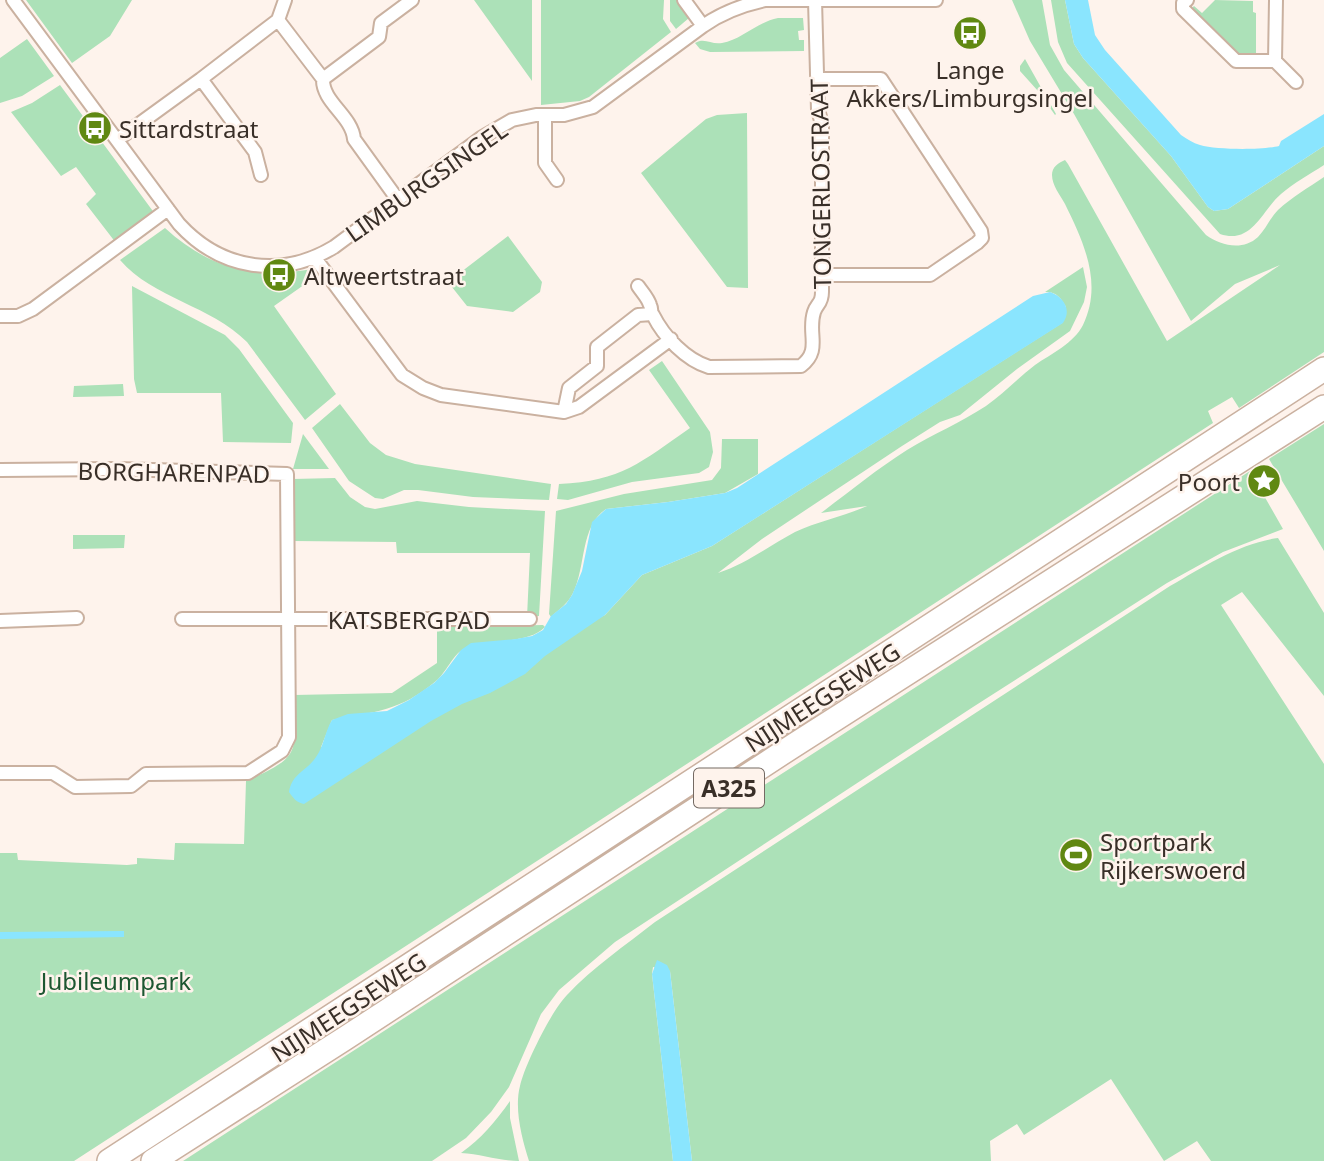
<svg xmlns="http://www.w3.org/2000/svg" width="1324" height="1161" viewBox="0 0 1324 1161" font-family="'Noto Sans',sans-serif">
	<rect width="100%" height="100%" fill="#fef3ec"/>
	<path fill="#ace1b8" d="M26 0H132L110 36 72 63Z
		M474 0H532V81Z
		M541 0H664L663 19 671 32 589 97 580 101 541 105Z
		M670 0H677L689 18 676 29 670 21Z
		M1012 0H1042L1050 45 1064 70 1206 235C1221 246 1243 251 1258 237 1266 229 1270 218 1278 210 1292 197 1308 188 1324 177V352L1239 408 1232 397 1208 411 1213 423 74 1161H0V853H17L18 860 127 865 137 864V858L174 860 175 843 244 844 246 781C303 756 295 753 294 695L392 693 437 663V627L543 625 545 627C528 645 488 638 464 649 453 654 446 673 436 681 399 712 376 711 332 720L321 747 605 615 642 575 712 546 1062 323 1066 307C1061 298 1056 291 1045 292L1083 267 1087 287 1084 302 1070 331 1017 369 960 415 940 422 902 446 762 539 718 573C746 564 769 546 795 532 818 521 843 517 867 506L821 513C849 492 877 469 907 450 933 434 960 423 986 406 1003 394 1018 378 1035 365 1051 354 1074 343 1083 325 1103 283 1084 243 1065 204 1060 195 1052 185 1052 175 1052 167 1058 163 1065 160L1068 164 1167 341 1280 265 1235 284 1191 321 1074 114 1030 41Z
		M1051 0H1065L1074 44 1083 58 1171 156 1208 207 1214 211 1228 209 1324 146V165C1310 174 1294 183 1281 194 1262 210 1252 245 1220 234L1067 63 1058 42Z
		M1215 0 1253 1V12L1256 13V55L1238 56 1191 9 1194 6 1202 13Z
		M778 18H803L804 30 798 31 799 40H804V51L710 52 700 49 695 43C705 37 711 45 722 43 741 40 757 22 778 18Z
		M27 39 54 76 22 96 0 103V58Z
		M1025 59 1056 114 1055 115 1038 91 1020 71V66Z
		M60 85 155 214 116 243 86 204 96 194 76 167 61 176 11 112 32 103Z
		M747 113 748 288 727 287 641 173 706 119 717 115Z
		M165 228C210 269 253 279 313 269L318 275 274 306 336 394 305 420 247 342C210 305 154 299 120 260Z
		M508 236 542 282 540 292 513 312 467 306 448 282Z
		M132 286 225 335 239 349 293 423 291 443 223 442 221 393H137L134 379Z
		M662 361 710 432 713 452 709 467 699 473 632 482 568 500 557 499 559 484C622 481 641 462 690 428L649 370Z
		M123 384 124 396 73 397 74 386Z
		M340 404 370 443 386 455 415 464 551 484 549 500 473 497 418 490H404L383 499 375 498 349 481 312 428Z
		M1324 424V551L1269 459Z
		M303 434 329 469H293Z
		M722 439H758V474L725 493 668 502 606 509C580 526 586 567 573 593 568 604 559 609 551 617L549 614 556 511 624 494 712 480 721 468Z
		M1250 471 1283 529 1223 552 1167 583 973 707 615 942 559 990 541 1014 509 1087 491 1112 466 1138 432 1161H183Z
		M335 478 350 497 365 507 375 509 417 501 469 507 545 511 539 616 527 617 530 553H397L396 542 293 541V479Z
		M73 535H125L124 548 73 549Z
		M1278 538 1324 613V696L1242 592 1221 605 1324 764V1161H1211L1197 1141 1164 1161 1111 1079 1024 1135 1017 1124 990 1141 991 1161H692L670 971 653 967 652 974 673 1161H529C522 1139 514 1109 520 1086 525 1064 552 1010 567 995 593 967 626 945 655 922L1170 586C1203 567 1240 543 1278 538Z
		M510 1101V1118L519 1161C499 1161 481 1154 461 1153 481 1139 496 1121 510 1101Z"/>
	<path fill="#8ae5fe" d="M1065 0H1088L1095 35 1105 50 1181 135C1187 139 1193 143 1200 145 1217 150 1263 150 1279 146L1281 141 1324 114V146L1228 209 1214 211 1208 207 1171 156 1083 58 1074 44Z
		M1050 292C1064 297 1072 310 1063 323L712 546 642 575 605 615 545 656 525 674 490 693 462 704 431 721 304 804C296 802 294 799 289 792 292 773 307 771 316 757 324 746 325 731 332 720L348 714 387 711 409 700 434 683 444 673 461 650 471 643 516 639 532 636 543 630 551 616 566 604 572 595 582 571 592 522 606 509 668 502 725 493 737 488 1033 296Z
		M124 931V937L0 939V932Z
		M657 960 667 965 670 971 692 1161H673L652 974Z"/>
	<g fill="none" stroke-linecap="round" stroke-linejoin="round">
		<g stroke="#cab1a0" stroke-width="16">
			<path id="street" d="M13 0 179 224C221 270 281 279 334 247L481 138 512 120 536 115H564L593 107 703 26C723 12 742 5 766 0H936
				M285 0 278 20 323 79C322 102 352 116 354 139L398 200
				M684 0 703 26
				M1187 0 1183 3V9L1236 61H1275L1296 82
				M1275 61 1276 0
				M323 79 379 37 381 23 412 0
				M818 79H881L981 231 982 238 977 243 930 275H821
				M545 115V163L557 180
				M117 140 201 79
				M261 175 255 152 201 79 278 20
				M315 258 402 375 423 388 441 395 564 412 579 407 671 339
				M638 286C642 292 648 298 650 305 653 312 649 309 653 315 664 337 686 360 709 367L801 366C822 350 807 334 814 312 817 303 822 304 822 292V124L818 110 815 0
				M0 316H18L33 309 168 209
				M564 412 569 388 597 366V347L638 315 652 314
				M0 470 117 469 287 474 289 737 282 751 248 773 146 774 131 786 75 787 53 773H0
				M182 619H530
				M0 621 77 618"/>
		</g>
		<g stroke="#cab1a0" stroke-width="26">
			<path id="highway" d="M109 1161 1324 369
				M153 1161 344 1039 796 744 1324 407"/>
		</g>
		<use href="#street" stroke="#fff" stroke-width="12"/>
		<use href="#highway" stroke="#fff" stroke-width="23"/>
	</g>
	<defs>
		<g id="bus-disc" transform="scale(1.75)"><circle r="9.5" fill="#608812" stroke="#fef3ec"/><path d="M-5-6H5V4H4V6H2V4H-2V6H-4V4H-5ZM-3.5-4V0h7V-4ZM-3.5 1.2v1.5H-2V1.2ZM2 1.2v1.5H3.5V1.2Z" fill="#fff"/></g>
		<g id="sight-disc" transform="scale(1.75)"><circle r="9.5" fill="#608812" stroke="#fef3ec"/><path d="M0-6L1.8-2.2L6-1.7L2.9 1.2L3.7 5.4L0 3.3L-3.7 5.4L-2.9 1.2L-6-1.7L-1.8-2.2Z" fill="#fff"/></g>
		<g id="stadium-disc" transform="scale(1.75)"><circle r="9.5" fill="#608812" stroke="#fef3ec"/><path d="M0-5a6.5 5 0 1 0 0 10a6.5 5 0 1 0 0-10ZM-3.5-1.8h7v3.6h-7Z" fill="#fff"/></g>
	</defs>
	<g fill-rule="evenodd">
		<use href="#bus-disc" x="970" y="33"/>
		<use href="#bus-disc" x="95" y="128"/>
		<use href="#bus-disc" x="279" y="275"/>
		<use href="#sight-disc" x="1264" y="481"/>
		<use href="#stadium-disc" x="1076" y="855"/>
	</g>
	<g text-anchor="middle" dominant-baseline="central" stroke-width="5" stroke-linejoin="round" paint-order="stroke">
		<rect fill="#fef3ec" stroke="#746a63" stroke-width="2" x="694" y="768.5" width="70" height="39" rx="5"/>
		<g font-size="23" font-weight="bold" fill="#392f28">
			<text x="729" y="788">A325</text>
		</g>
		<g font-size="24" fill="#392f28" stroke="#fef3ec" text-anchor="start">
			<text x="970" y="69" text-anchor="middle">Lange<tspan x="970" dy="28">Akkers/Limburgsingel</tspan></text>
			<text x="119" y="128">Sittardstraat</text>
			<text x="304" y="275">Altweertstraat</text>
			<text x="1240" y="481" text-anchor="end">Poort</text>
			<text x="1100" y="841">Sportpark<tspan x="1100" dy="28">Rijkerswoerd</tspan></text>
		</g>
		<g font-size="24" fill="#392f28" stroke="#fef3ec">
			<text transform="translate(426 181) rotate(-35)">LIMBURGSINGEL</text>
			<text transform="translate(820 184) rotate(-91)">TONGERLOSTRAAT</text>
			<text transform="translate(174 472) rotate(1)">BORGHARENPAD</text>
			<text x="409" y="619">KATSBERGPAD</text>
			<text transform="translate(822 697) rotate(-33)">NIJMEEGSEWEG</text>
			<text transform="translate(348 1007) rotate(-33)">NIJMEEGSEWEG</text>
		</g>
		<g font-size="24" fill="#1d5731" stroke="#fef3ec">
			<text x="116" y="980">Jubileumpark</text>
		</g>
	</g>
</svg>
